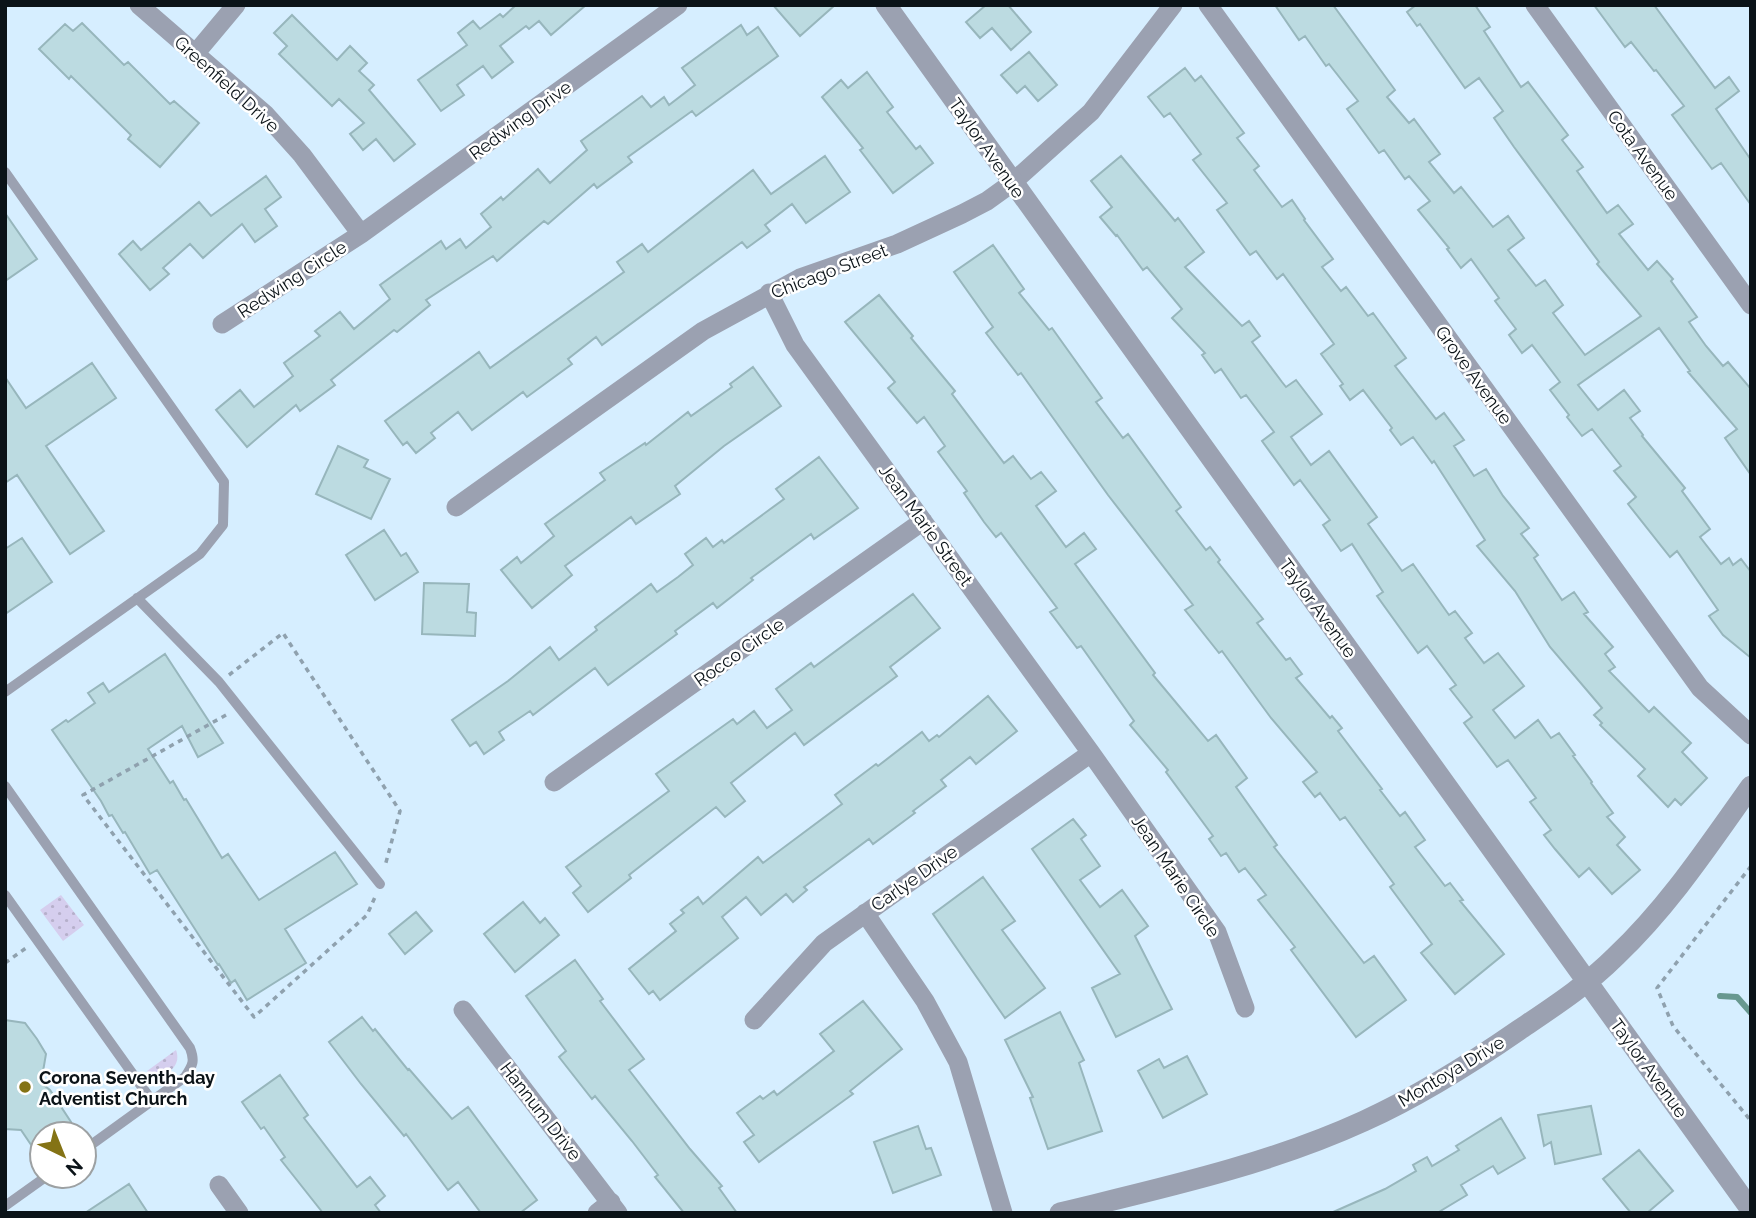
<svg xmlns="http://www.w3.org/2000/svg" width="1756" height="1218" viewBox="0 0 1756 1218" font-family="Raleway,sans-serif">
	<defs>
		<pattern id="garden-dots" width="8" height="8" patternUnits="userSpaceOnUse" patternTransform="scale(1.75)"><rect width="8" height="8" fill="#d5ceee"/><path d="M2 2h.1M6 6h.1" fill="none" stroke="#b6b0cb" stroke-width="1.8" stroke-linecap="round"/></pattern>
	</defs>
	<rect width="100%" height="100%" fill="#d6eeff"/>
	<path fill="url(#garden-dots)" d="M61 895 84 925 63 941 40 910Z
		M176 1050C182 1066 167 1077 152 1076L147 1071Z"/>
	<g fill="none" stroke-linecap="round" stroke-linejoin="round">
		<path stroke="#689890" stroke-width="6" d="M1720 996 1737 997 1751 1013"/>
	</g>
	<path fill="#bcdbe1" stroke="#97b6bc" stroke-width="2" d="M516 5H586L551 35 539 21 529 29 526 26 500 46 513 62 492 78 483 66 457 85 464 95 441 111 418 80 467 45 458 33 473 21 480 29 500 14 503 17Z
		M773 5H835L800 36Z
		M986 5H1008L1031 32 1011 50 992 28 980 38 966 22Z
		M1275 5H1333L1395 90 1387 97 1409 123 1414 119 1440 154 1429 162 1454 193 1461 187 1493 227 1508 216 1524 238 1508 250 1536 286 1545 280 1563 305 1553 313 1585 355 1641 316 1597 264 1599 262 1514 147 1494 118 1503 111 1479 78 1465 88 1420 24 1417 26 1407 12 1416 5H1475L1490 27 1484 31 1521 87 1528 82 1568 135 1562 140 1583 167 1577 171 1607 213 1618 205 1633 224 1619 234 1648 270 1657 261 1673 279 1671 281 1697 317 1689 322 1706 346 1723 366 1728 362 1751 389V475L1725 438 1737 429 1688 372 1690 371 1659 328 1578 385 1598 410 1624 390 1640 411 1630 418 1643 435 1642 436 1685 488 1682 491 1710 529 1700 537 1721 564 1729 558 1733 565 1741 559 1751 572V658L1723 635 1709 616 1718 610 1677 551 1670 557 1628 504 1636 497 1614 471 1621 466 1592 429 1582 436 1567 417 1569 415 1550 390 1560 382 1532 345 1522 353 1509 335 1516 329 1495 301 1499 298 1471 259 1461 268 1447 249 1449 248 1418 210 1430 201 1409 176 1405 179 1384 150 1379 153 1347 109 1358 101 1329 64 1326 66 1305 36 1299 40Z
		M1594 5H1654L1715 88 1729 77 1739 91 1716 109 1751 160V205L1721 163 1712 169 1672 115 1684 106 1656 70 1654 71 1631 42 1625 47Z
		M292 15 337 60 350 46 367 63 359 71 374 85 369 90 415 144 394 161 376 139 363 150 350 134 364 123 339 99 332 106 279 54 287 46 274 33Z
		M82 23 124 65 128 62 170 104 174 101 199 123 160 167 128 139 131 135 71 76 69 79 39 49 65 24 73 31Z
		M741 25 747 35 758 27 778 56 696 116 692 111 628 157 632 162 597 188 594 184 548 224 544 221 497 261 493 256 426 300 430 305 397 332 394 330 331 380 335 385 300 411 296 405 247 447 216 410 240 390 254 407 293 376 284 363 320 336 315 331 340 312 354 329 390 299 380 285 441 241 446 249 460 239 466 248 491 227 481 214 501 197 503 200 538 169 550 183 587 150 581 141 642 96 651 107 664 97 669 105 695 85 682 68Z
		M1029 52 1057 85 1038 101 1025 86 1017 93 1001 75Z
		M1185 68 1195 81 1201 76 1244 133 1237 138 1259 166 1254 170 1282 207 1292 200 1305 219 1304 220 1333 259 1322 267 1341 291 1346 287 1368 316 1373 313 1406 358 1395 366 1436 419 1444 413 1464 440 1454 446 1474 476 1486 469 1503 496 1529 528 1521 534 1538 555 1534 558 1562 600 1574 592 1588 612 1584 614 1613 647 1605 654 1615 667 1609 671 1649 712 1654 707 1691 743 1682 752 1707 778 1681 805 1675 799 1668 807 1638 776 1645 769 1600 725 1602 723 1594 715 1602 708 1550 647 1515 591 1477 546 1485 540 1434 461 1432 463 1413 437 1401 445 1390 430 1392 428 1363 390 1350 400 1340 386 1343 384 1321 354 1334 344 1283 274 1277 279 1256 251 1250 255 1217 210 1227 203 1193 160 1201 154 1170 113 1164 117 1148 97Z
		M867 72 893 107 887 112 916 149 920 146 933 163 893 193 860 150 863 148 822 97 841 80 848 88Z
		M825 156 850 192 806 223 792 204 765 225 770 231 747 248 742 242 602 345 596 337 568 359 572 364 527 397 523 392 472 430 458 412 431 433 435 438 416 453 407 442 403 445 385 421 479 352 490 368 624 272 617 262 642 244 648 252 753 170 771 194Z
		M1121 156 1175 221 1178 218 1204 252 1185 267 1242 326 1249 321 1260 336 1252 342 1282 382 1286 387 1296 380 1322 414 1291 437 1311 465 1329 451 1377 517 1368 524 1402 571 1413 564 1449 615 1455 611 1472 633 1465 638 1484 663 1498 653 1524 686 1493 710 1515 738 1538 720 1551 738 1559 733 1575 755 1573 756 1592 782 1591 783 1613 813 1607 817 1625 837 1617 845 1640 870 1612 894 1589 868 1579 877 1555 849 1544 835 1551 830 1530 802 1536 798 1508 760 1497 767 1464 723 1472 717 1450 689 1456 685 1427 646 1418 653 1377 596 1383 592 1352 544 1341 551 1323 525 1330 520 1300 480 1294 485 1262 441 1274 432 1246 395 1241 398 1221 369 1215 373 1202 355 1205 353 1172 318 1182 309 1147 267 1143 270 1117 235 1116 236 1100 217 1112 207 1091 181Z
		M266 176 281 197 265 209 277 226 255 242 242 224 203 258 190 244 163 268 169 274 150 290 119 254 133 241 141 250 199 202 211 216Z
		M5 213 37 259 5 281Z
		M993 245 1024 289 1019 293 1049 330 1052 328 1102 398 1096 402 1123 438 1128 434 1181 507 1176 511 1206 550 1210 547 1220 560 1218 562 1263 619 1257 623 1286 660 1290 658 1302 674 1296 678 1330 718 1332 716 1342 728 1338 731 1382 789 1380 790 1400 816 1405 812 1425 840 1415 847 1445 886 1450 883 1463 900 1460 901 1504 954 1455 994 1421 953 1432 944 1390 887 1394 884 1345 817 1340 820 1320 793 1315 797 1303 782 1317 772 1271 718 1222 651 1219 653 1185 610 1193 605 1108 495 1021 373 1018 375 986 333 993 327 954 272Z
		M879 295 913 336 911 338 955 391 952 394 1004 463 1013 456 1031 479 1041 472 1056 491 1036 506 1066 547 1084 533 1096 549 1075 564 1155 673 1153 675 1208 741 1216 735 1247 778 1236 787 1277 845 1274 847 1364 963 1374 956 1406 1000 1356 1037 1291 950 1295 947 1258 900 1266 895 1245 868 1239 872 1226 853 1221 856 1209 839 1213 836 1166 772 1168 770 1130 725 1134 721 1081 646 1077 648 1050 612 1057 608 1001 533 996 537 984 522 964 493 967 491 938 452 945 446 924 417 917 423 888 388 895 382 845 322Z
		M92 363 116 398 46 446 104 531 70 554 17 475 5 483V377L26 408Z
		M753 367 781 406 724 446 675 486 680 494 636 524 631 517 565 566 572 575 532 608 501 570 517 557 521 563 554 536 545 524 605 480 600 473 645 443 646 445 688 412 691 416 732 387 730 384Z
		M338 446 368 460 364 467 390 479 371 519 316 494Z
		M819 457 858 508 814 539 811 534 751 578 753 580 717 608 713 603 675 631 677 634 608 685 595 668 533 715 530 711 499 732 504 740 484 754 476 742 470 746 452 720 508 681 550 647 559 660 597 630 595 627 651 584 657 592 678 577 693 565 685 554 706 538 713 547 722 540 724 543 784 499 776 489Z
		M384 530 401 556 406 553 418 572 375 600 346 555Z
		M22 538 52 582 5 614V549Z
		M424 583 469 584 467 612 476 613 475 636 422 634Z
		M913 594 940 628 890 667 897 676 804 745 795 733 731 783 745 801 725 817 716 807 629 875 631 878 588 912 573 893 581 886 566 867 669 791 656 774 733 719 737 724 754 711 767 728 792 710 776 689 811 663 814 667Z
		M165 654 223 743 198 757 182 726 148 749 170 783 173 781 184 800 186 799 222 858 228 854 259 900 335 852 357 884 285 929 306 963 247 1000 235 980 231 983 219 964 218 965 157 870 150 874 125 832 123 833 112 815 109 816 101 801 52 730 66 720 68 722 95 703 88 693 103 683 109 692Z
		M988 696 1017 731 976 764 970 757 941 780 946 786 913 811 915 813 873 844 869 839 804 887 807 890 793 902 786 894 761 915 746 897 722 917 738 938 660 1000 653 991 649 994 629 969 676 931 670 924 684 913 681 910 698 897 703 904 758 857 763 863 842 804 835 795 876 764 878 766 922 732 929 741 937 735 939 737Z
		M1073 819 1086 835 1081 839 1100 866 1080 880 1100 907 1122 890 1148 926 1135 936 1172 1009 1116 1037 1092 988 1120 974 1032 849Z
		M983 877 1015 921 1002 930 1045 988 1005 1018 933 914Z
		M523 902 540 923 545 918 559 935 515 972 484 934Z
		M416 912 432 931 405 954 389 934Z
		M575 960 603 999 600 1001 644 1059 629 1070 690 1149 722 1186 719 1188 737 1213H684L655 1177 658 1175 632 1141 595 1096 592 1099 559 1057 566 1051 526 996Z
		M863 1001 902 1049 850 1091 853 1094 759 1162 744 1142 754 1135 737 1113 760 1096 763 1099 774 1091 777 1095 834 1051 820 1034Z
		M1060 1012 1084 1060 1079 1063 1102 1131 1048 1149 1030 1098 1033 1097 1005 1040Z
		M362 1017 373 1031 375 1029 408 1070 409 1069 452 1119 468 1107 537 1200 520 1213H481L458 1182 448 1190 406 1134 404 1136 361 1084 329 1042Z
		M5 1020 25 1023 37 1039 46 1054 41 1083 50 1090 71 1122 68 1134H42V1161L21 1130 5 1129Z
		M1187 1056 1207 1094 1163 1118 1138 1071 1159 1059 1164 1068Z
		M280 1075 308 1115 304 1118 357 1187 370 1177 385 1196 375 1205 381 1213H323L281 1160 285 1157 264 1127 261 1129 242 1102Z
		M1591 1106 1601 1154 1555 1164 1551 1142 1544 1146 1538 1115Z
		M1501 1118 1525 1158 1498 1174 1493 1166 1461 1185 1467 1195 1437 1213H1331L1385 1189 1416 1171 1413 1165 1427 1157 1432 1166 1459 1150 1456 1146Z
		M918 1126 926 1149 931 1148 941 1175 893 1193 874 1142Z
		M1639 1150 1673 1191 1647 1213H1631L1603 1179Z
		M129 1184 148 1213H85Z"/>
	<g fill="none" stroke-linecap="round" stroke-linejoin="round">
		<path stroke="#8fa1ae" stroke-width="3.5" stroke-dasharray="5 5" stroke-linecap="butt" d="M229 675 283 633 400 811 385 866
			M226 715 83 795 254 1017 367 915 375 897
			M1751 866 1657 988 1673 1026 1751 1121
			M5 963 26 948"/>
		<path stroke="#9ba1b1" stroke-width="10" d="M5 172 224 482 223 525 200 554 5 692
			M137 598 219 682 380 884
			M5 786 190 1048C195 1061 193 1065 185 1077L84 1150
			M5 895 152 1101
			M5 1206 47 1176"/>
		<path stroke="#9ba1b1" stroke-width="19" d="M139 5 266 115 302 155 361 234
			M1208 5 1700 688 1751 735
			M1535 5 1751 305
			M195 54 236 5
			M769 293 795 345 1091 753 1217 932 1245 1008
			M222 324 361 234 678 5
			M456 507 703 331 800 278 897 244 962 214 987 201 1012 183 1091 112 1173 5
			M554 782 923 521
			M865 913 925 1001 958 1062 1003 1213
			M463 1010 618 1213
			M754 1020 824 943 1091 753
			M219 1185 239 1213
			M597 1213 611 1202"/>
		<path stroke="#9ba1b1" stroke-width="21" d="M886 5 1751 1210
			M1060 1213C1162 1188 1268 1165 1364 1121 1419 1096 1470 1064 1519 1030 1553 1007 1587 985 1616 956 1669 906 1709 845 1751 786"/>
	</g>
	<circle fill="#847315" stroke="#fff" stroke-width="2.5" cx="25" cy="1087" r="7"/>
	<g text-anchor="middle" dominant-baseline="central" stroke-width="5" stroke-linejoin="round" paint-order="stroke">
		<g font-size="18" fill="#0b1318" stroke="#fff">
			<text transform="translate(227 84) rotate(42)">Greenfield Drive</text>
			<text transform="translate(520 120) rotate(-36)">Redwing Drive</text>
			<text transform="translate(987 148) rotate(55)">Taylor Avenue</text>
			<text transform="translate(1643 155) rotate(54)">Cota Avenue</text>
			<text transform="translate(829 271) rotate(-21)">Chicago Street</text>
			<text transform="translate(292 279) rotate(-33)">Redwing Circle</text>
			<text transform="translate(1474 375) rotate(54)">Grove Avenue</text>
			<text transform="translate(926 525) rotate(54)">Jean Marie Street</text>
			<text transform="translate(1318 608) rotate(54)">Taylor Avenue</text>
			<text transform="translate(739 652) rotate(-35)">Rocco Circle</text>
			<text transform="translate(1176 876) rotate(56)">Jean Marie Circle</text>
			<text transform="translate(914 878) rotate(-35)">Carlye Drive</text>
			<text transform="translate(1649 1068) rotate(54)">Taylor Avenue</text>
			<text transform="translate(1451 1071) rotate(-31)">Montoya Drive</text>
			<text transform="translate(541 1111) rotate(52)">Hannum Drive</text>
		</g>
		<g font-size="18" font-weight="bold" fill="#0b1318" stroke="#fff" text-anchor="start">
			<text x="39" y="1077">Corona Seventh-day<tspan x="39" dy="21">Adventist Church</tspan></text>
		</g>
	</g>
	<rect width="1756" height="1218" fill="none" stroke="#0b1318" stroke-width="14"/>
	<g transform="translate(63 1155) rotate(137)"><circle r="33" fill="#ffffff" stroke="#9da1a3" stroke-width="2"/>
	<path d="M0-5L12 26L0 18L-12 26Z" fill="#847315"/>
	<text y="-10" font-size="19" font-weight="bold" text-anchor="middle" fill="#0b1318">N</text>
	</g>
</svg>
